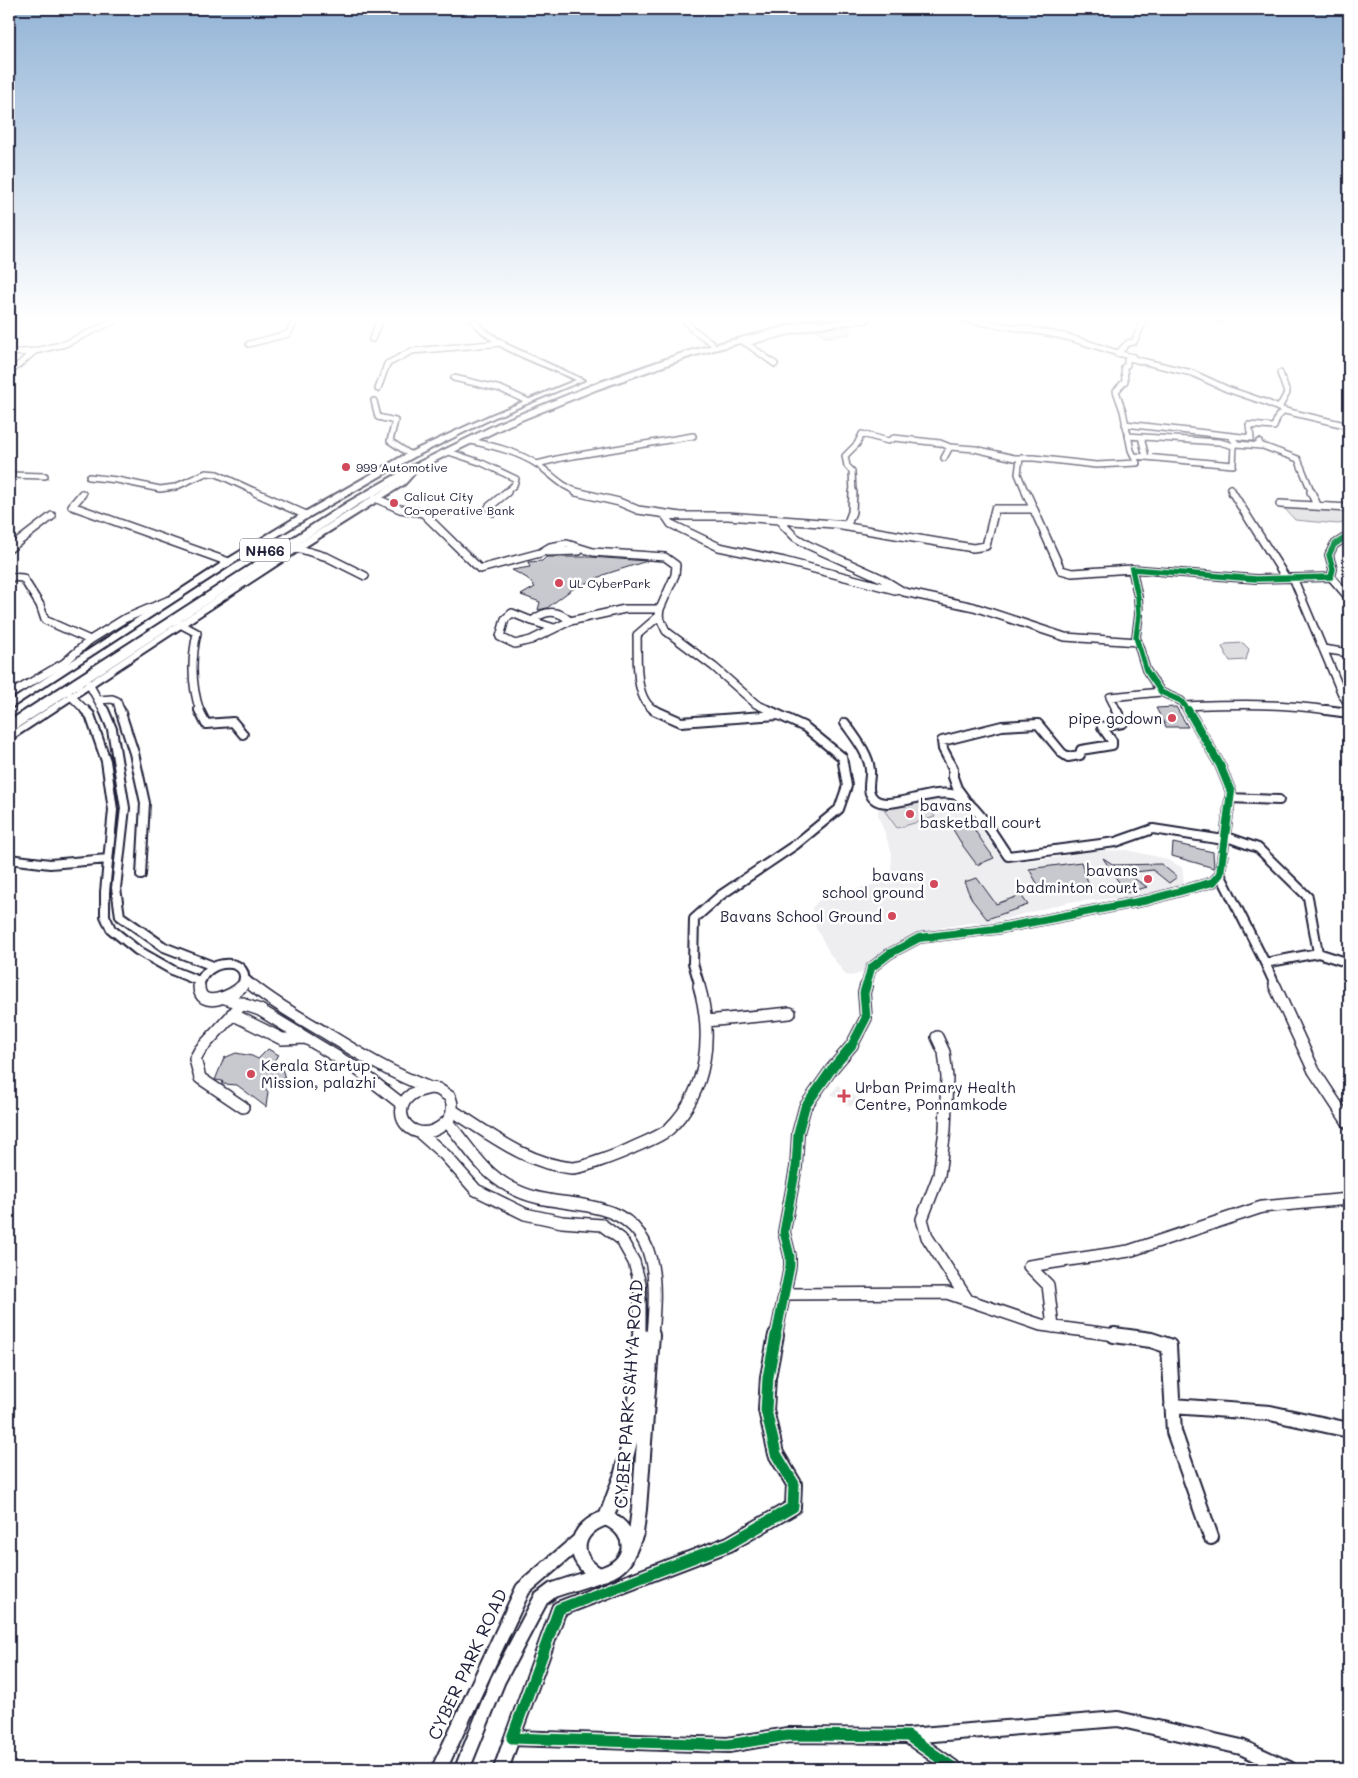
<svg xmlns="http://www.w3.org/2000/svg" width="1358" height="1778" viewBox="0 0 1358 1778" font-family="Mali,sans-serif">
	<rect width="100%" height="100%" fill="#fff"/>
	<filter id="ink" filterUnits="userSpaceOnUse"><feTurbulence type="fractalNoise" baseFrequency=".02" numOctaves="2"/><feDisplacementMap in="SourceGraphic" scale="10" xChannelSelector="R" yChannelSelector="G"/><feConvolveMatrix kernelMatrix="1 2 1 2 8 2 1 2 1" color-interpolation-filters="sRGB"/></filter>
	<g filter="url(#ink)">
		<path fill="#eeeef1" d="M953 798 958 800 972 815 1000 856 1010 862 1041 860 1094 851 1126 850 1163 858 1182 867 1184 881 1180 886 1154 893 1135 897 1069 902 994 922 970 923 940 928 885 952 862 973 851 976 846 975 830 954 815 926 812 908 818 901 827 897 879 883 887 878 891 872 892 853 878 815V808L918 799Z
			M838 1085 858 1098 850 1107 831 1094Z"/>
		<path fill="#dfdfe2" stroke="#80808e" d="M845 326 851 334 824 337 816 329Z
			M1290 507 1341 508 1349 514V522L1338 524 1295 520 1285 509Z
			M1243 643 1249 649 1246 660 1230 661 1222 647 1226 644Z
			M924 800 935 817 897 828 884 810Z"/>
		<path fill="#c8c8cf" stroke="#22223b" d="M546 557H591L647 561 606 574 571 590 547 608 538 610 540 602 521 595 535 587 527 578 512 570 530 567 528 562 542 561Z
			M1176 707 1188 727H1166L1156 708Z
			M967 819 982 841 994 858 977 865 963 846 949 823Z
			M1173 843 1213 852 1214 868 1172 856Z
			M1103 858 1114 865 1161 864 1177 877 1169 883 1153 870 1126 873 1147 887 1126 893Z
			M1081 862 1089 885 1042 892 1029 869Z
			M977 878 996 904 1021 895 1028 905 987 919 972 900 964 882Z
			M268 1049 279 1055 266 1068 282 1069 285 1078 270 1079 264 1086 268 1092 266 1107 237 1085 222 1084 223 1081 215 1080 224 1058 236 1053 252 1056 258 1059Z"/>
		<g fill="none" stroke-linecap="round" stroke-linejoin="round">
			<g stroke="#22223b" stroke-width="8">
				<path id="minor-far4" d="M685 320 692 329 712 343
					M966 320C998 325 1031 329 1062 336 1086 341 1109 352 1133 357V359L1192 373 1227 389 1265 402 1285 411 1349 426
					M1217 320H1220
					M372 339 380 320
					M743 341 775 364
					M745 343 816 325 867 320
					M249 344 288 334 296 320
					M9 353 35 351 65 344 116 320
					M1117 354 1128 343 1134 342 1144 320
					M9 373 35 351
					M1280 373 1287 393 1280 406
					M454 378 501 389 527 401
					M378 389 387 364 412 351 502 343
					M374 401 378 417 395 421 390 441 411 455
					M1125 424 1251 438 1249 425 1274 427 1278 416 1285 411
					M1128 436 1219 442 1234 446 1233 465 1134 456
					M1141 437 1146 457
					M1231 437 1237 444 1261 446 1259 442
					M471 441C493 446 519 452 538 465 554 476 561 487 581 493
					M1260 445 1298 459 1312 493
					M449 452 482 463 516 479 514 485 505 493
					M944 458 950 447
					M1020 458 1018 474 1026 493
					M537 464 561 458 693 436
					M9 475 45 476
					M89 477 117 480 160 489 175 487 206 473 217 474 258 493
					M1230 488 1233 493
					M853 493 852 471 847 466 845 456 857 444 862 434 888 441 894 438 940 443 950 447 975 449 1014 458H1034L1096 465 1137 463 1131 450 1123 411 1116 391 1125 381 1124 367 1127 365V360L1133 357"/>
			</g>
			<g stroke="#22223b" stroke-width="10">
				<path id="minor-far3" d="M255 492 306 515
					M576 492 619 502 638 510 681 516H728L847 525 852 512 853 492
					M1026 492 1061 570 1072 573 1132 569
					M1232 492 1286 578
					M1311 492 1317 505
					M82 494 72 506 229 562
					M375 498 400 509 423 513 480 569 540 553 550 547 567 544 593 552 665 557 676 565 675 575 660 609H625L570 621 531 640 515 644 500 637 505 619 512 613 532 621
					M1280 504 1349 508
					M493 512 489 507 507 492
					M665 515 671 524 719 547 784 561 895 590
					M782 521 783 525 795 537 808 545 881 578 904 592 974 607 1065 637 1138 642
					M842 526 973 548 986 546 995 509H1033
					M297 548 327 557 365 576
					M9 549 52 516
					M547 552 579 551
					M9 577 23 578 40 605 45 620 90 640
					M1331 577 1349 598
					M1294 580 1342 694 1349 705
					M660 609 659 616 666 631 714 667 756 704 771 711
					M180 624 197 633C191 660 191 685 200 711
					M554 628 532 621C545 610 557 609 570 621
					M1323 649 1349 653
					M89 684 104 711
					M9 695 64 663 90 640 124 619 169 600
					M71 696 86 711
					M99 700 112 699 117 701 120 711
					M1184 706C1238 704 1281 703 1334 711
					M656 711C633 700 638 657 637 635L659 616
					M1117 711 1110 697 1161 692
					M1189 711 1181 701 1161 692 1146 670 1136 637 1139 615 1138 597 1132 569 1256 579 1331 577 1333 569 1329 555 1334 545 1349 535"/>
			</g>
			<g stroke="#22223b" stroke-width="12">
				<path id="minor-far2" d="M85 710 90 715 106 761 113 810 105 892V916L111 929 137 950 174 971 199 981
					M104 710 112 729 125 808 116 888 120 916 164 947 213 966
					M120 710 134 753 145 803 141 875
					M199 710 206 724 233 722 243 734
					M654 710 681 722 778 715
					M1326 710 1349 713
					M845 723C854 736 869 754 870 770 871 780 865 791 874 799 890 813 938 784 960 797 979 807 995 838 1008 856L1116 842 1153 829 1224 840
					M1230 798 1279 800
					M965 799 957 788 953 777V768L943 749 942 741 1002 726 1038 724 1062 753 1068 757 1080 755 1081 750 1112 745V741L1102 727 1123 723 1116 710
					M1224 836 1258 848 1308 897 1318 953 1349 963
					M9 859 50 864 108 859
					M1220 874 1265 963
					M245 979 254 987
					M199 987C204 955 257 957 241 987
					M700 987 693 963 694 919 721 895 795 845 839 809 847 786 842 757 805 727 768 710
					M866 987 871 968 889 954 919 938 996 929 1148 900 1213 882 1220 874 1231 792 1220 765 1188 710
					M1276 987 1265 963 1318 953"/>
			</g>
			<g stroke="#22223b" stroke-width="14">
				<path id="minor-far1" d="M199 986C199 1011 233 996 242 986
					M253 986C275 1004 300 1018 324 1032 358 1053 392 1074 430 1088
					M1275 986 1314 1071 1349 1124
					M225 998 260 1010 357 1069 403 1105
					M243 1003 200 1050 195 1059 200 1078 243 1107
					M232 1014 282 1039 306 1038
					M706 1021 790 1013
					M937 1037 944 1052 947 1077 945 1130 939 1175 922 1219 927 1237 967 1299
					M430 1088 438 1089 450 1097C454 1107 453 1118 443 1125 413 1148 386 1112 412 1094 417 1091 424 1090 430 1088Z
					M453 1111C490 1134 527 1164 572 1168 583 1168 619 1154 630 1149 642 1143 661 1137 670 1128 708 1090 713 1035 699 986
					M447 1122C468 1145 481 1172 510 1187 540 1204 570 1200 601 1209 662 1225 656 1287 652 1336
					M420 1133 445 1155 476 1190 525 1214 562 1222 602 1225 621 1239 634 1262 640 1284V1336
					M786 1294 947 1293 1041 1325 1123 1336
					M1053 1327 1048 1285 1029 1266 1129 1251 1262 1207 1349 1199
					M776 1336 790 1266V1256L784 1232 796 1167 798 1133 805 1107 831 1070 852 1045 866 1018 864 993 866 986"/>
			</g>
			<g stroke="#22223b" stroke-width="18">
				<path id="minor" d="M776 1335 768 1377 766 1410 776 1454 794 1484 793 1507 729 1544 559 1609 512 1738 728 1745 788 1735 908 1736 955 1769
					M1114 1335 1151 1340 1169 1346 1174 1432 1211 1537
					M1172 1406 1270 1413 1349 1430
					M606 1518 621 1477 633 1429 640 1335
					M606 1518C640 1533 634 1567 599 1575 568 1558 574 1528 606 1518Z
					M629 1550 636 1533 639 1509 652 1335
					M908 1736 1118 1719 1241 1747 1289 1769
					M439 1769 523 1589 580 1540
					M462 1769 498 1680 541 1599 553 1590 599 1575
					M501 1769 512 1738"/>
			</g>
			<g stroke="#22223b" stroke-width="4">
				<path id="tertiary" d="M470 320H476L483 328 508 345 584 380 495 417 414 457 309 517 232 564 9 709V702L226 560 303 513 408 453 491 415 576 380C540 363 495 352 470 320Z
					M413 465 420 467 405 484 300 550 9 741V734L294 546 399 480Z"/>
			</g>
			<g stroke="#22223b" stroke-width="4">
				<path id="trunk" d="M811 320H825L692 356 598 389 509 425 419 469 356 506 14 730 9 731V721L348 502 413 465 503 421 592 385 686 352Z"/>
			</g>
			<use href="#minor-far4" stroke="#fff" stroke-width="5"/>
			<use href="#minor-far3" stroke="#fff" stroke-width="7"/>
			<use href="#minor-far2" stroke="#fff" stroke-width="8"/>
			<use href="#minor-far1" stroke="#fff" stroke-width="11"/>
			<use href="#minor" stroke="#fff" stroke-width="14"/>
			<use href="#tertiary" fill="#fff" fill-rule="evenodd"/>
			<use href="#trunk" fill="#fff" fill-rule="evenodd"/>
			<g stroke="#fff" stroke-width="8">
				<path id="cycleway-far3" d="M1189 711 1181 701 1161 692 1146 670 1136 637 1139 615 1138 597 1132 569 1256 579 1331 577 1333 569 1329 555 1334 545 1349 535"/>
			</g>
			<g stroke="#fff" stroke-width="11">
				<path id="cycleway-far2" d="M866 987 871 968 889 954 919 938 996 929 1148 900 1213 882 1220 874 1231 792 1220 765 1188 710"/>
			</g>
			<g stroke="#fff" stroke-width="12">
				<path id="cycleway-far1" d="M776 1336 790 1266V1256L784 1232 796 1167 798 1133 805 1107 831 1070 852 1045 866 1018 864 993 866 986"/>
			</g>
			<g stroke="#fff" stroke-width="14">
				<path id="cycleway" d="M776 1335 768 1377 766 1410 776 1454 794 1484 793 1507 729 1544 559 1609 512 1738 728 1745 788 1735 908 1736 955 1769"/>
			</g>
			<use href="#cycleway-far3" stroke="#00873e" stroke-width="5.5"/>
			<use href="#cycleway-far2" stroke="#00873e" stroke-width="8"/>
			<use href="#cycleway-far1" stroke="#00873e" stroke-width="9"/>
			<use href="#cycleway" stroke="#00873e" stroke-width="11"/>
		</g>
	</g>
	<linearGradient id="sky" x2="0" y2="1"><stop stop-color="#93b4d6"/><stop offset="0.56" stop-color="#fff"/><stop offset="1" stop-color="#fff" stop-opacity="0"/></linearGradient>
	<rect width="1358" height="569" fill="url(#sky)"/>
	<g fill="#d1495b" stroke="#fff" stroke-width="2">
		<circle cx="346" cy="467" r="5"/>
		<circle cx="394" cy="503" r="5"/>
		<circle cx="559" cy="583" r="5"/>
		<circle cx="1172" cy="718" r="5"/>
		<circle cx="910" cy="814" r="5"/>
		<circle cx="1148" cy="879" r="5"/>
		<circle cx="934" cy="884" r="5"/>
		<circle cx="892" cy="916" r="5"/>
		<circle cx="251" cy="1074" r="5"/>
		<path d="M841.5 1088.5h5v5h5v5h-5v5h-5v-5h-5v-5h5z"/>
	</g>
	<g text-anchor="middle" dominant-baseline="central" stroke-width="5" stroke-linejoin="round" paint-order="stroke">
		<g font-size="12" fill="#22223b" stroke="#fff" text-anchor="start">
			<text x="356" y="467">999 Automotive</text>
			<text x="404" y="496">Calicut City<tspan x="404" dy="14">Co-operative Bank</tspan></text>
			<text x="569" y="583">UL CyberPark</text>
		</g>
		<rect fill="#fff" stroke="#646476" stroke-width="1" x="240" y="538.5" width="50" height="23" rx="4"/>
		<g font-size="14" font-weight="bold" fill="#22223b">
			<text x="265" y="550">NH66</text>
		</g>
		<g font-size="15" fill="#22223b" stroke="#fff" text-anchor="end">
			<text x="1162" y="718">pipe godown</text>
			<text x="920" y="805" text-anchor="start">bavans<tspan x="920" dy="17">basketball court</tspan></text>
			<text x="1138" y="870">bavans<tspan x="1138" dy="17">badminton court</tspan></text>
			<text x="924" y="875">bavans<tspan x="924" dy="17">school ground</tspan></text>
			<text x="882" y="916">Bavans School Ground</text>
			<text x="261" y="1065" text-anchor="start">Kerala Startup<tspan x="261" dy="17">Mission, palazhi</tspan></text>
			<text x="855" y="1087" text-anchor="start">Urban Primary Health<tspan x="855" dy="17">Centre, Ponnamkode</tspan></text>
		</g>
		<g font-size="18" fill="#22223b" stroke="#fff">
			<text transform="translate(628 1394) rotate(-86)">CYBER PARK SAHYA ROAD</text>
			<text transform="translate(467 1664) rotate(-65)">CYBER PARK ROAD</text>
		</g>
	</g>
	<rect width="1358" height="1778" fill="none" stroke="#fff" stroke-width="30"/>
	<rect x="15" y="15" width="1328" height="1748" fill="none" stroke="#22223b" stroke-width="2" filter="url(#ink)"/>
</svg>
